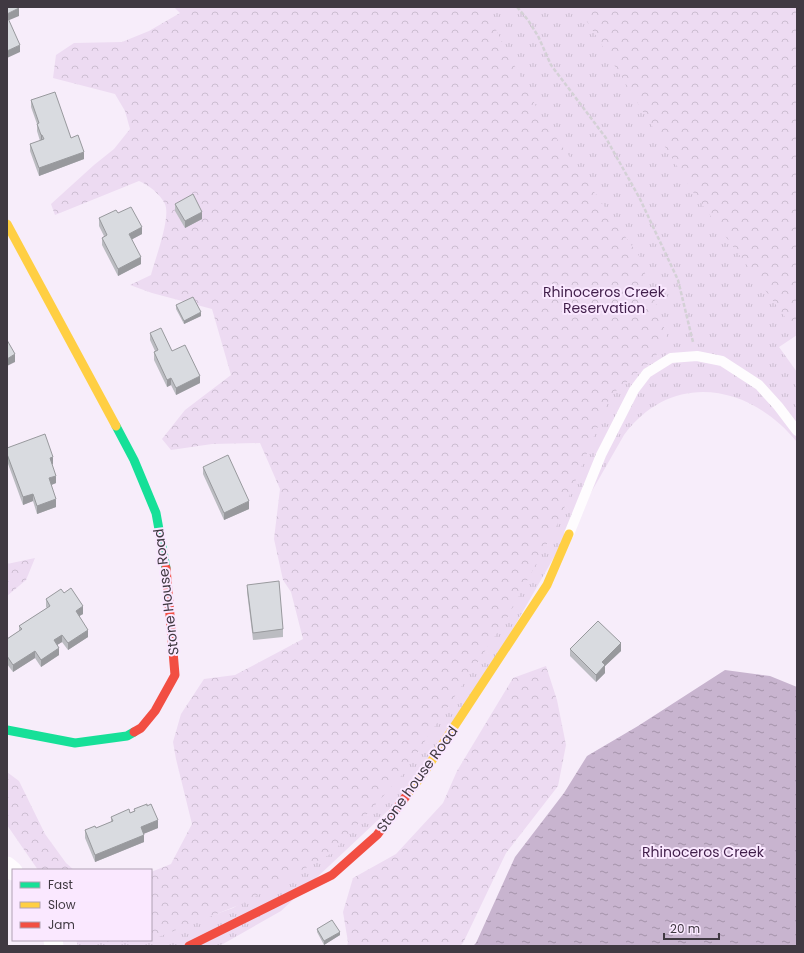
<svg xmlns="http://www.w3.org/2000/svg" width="804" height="953" viewBox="0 0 804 953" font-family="Poppins,sans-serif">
	<defs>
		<pattern id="grass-tufts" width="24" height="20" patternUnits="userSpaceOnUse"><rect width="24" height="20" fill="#eddbf2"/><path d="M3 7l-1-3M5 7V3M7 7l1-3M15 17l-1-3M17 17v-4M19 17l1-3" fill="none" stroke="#ccbdd1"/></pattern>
		<pattern id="forest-crowns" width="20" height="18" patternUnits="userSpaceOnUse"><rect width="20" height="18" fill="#eddbf2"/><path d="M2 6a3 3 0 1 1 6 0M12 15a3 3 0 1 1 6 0" fill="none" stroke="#ccbdd1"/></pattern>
		<pattern id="water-ripples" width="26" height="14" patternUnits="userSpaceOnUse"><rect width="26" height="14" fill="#c8b4cf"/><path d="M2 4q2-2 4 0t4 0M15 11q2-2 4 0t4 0" fill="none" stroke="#a493aa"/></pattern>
	</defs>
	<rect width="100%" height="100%" fill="#f7edfa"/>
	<path fill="url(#grass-tufts)" d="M336 7H579L797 333V335L779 347 797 372V442C750 384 672 370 624 435L475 695 425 776 281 911 223 944 217 946H78L76 940H151V937L233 908 260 891 312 853Z"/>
	<path fill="url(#forest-crowns)" d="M174 7H484L541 116 639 256 667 336 654 359 611 395 558 523 507 618 403 774 332 853 244 903 151 940V872L171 864 192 824 176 759 173 742 181 714 204 679 235 675 303 639 291 592 283 580 274 539 280 489 260 443 212 444 171 450 162 439 185 410 231 375 212 309 152 293 130 285 151 275C155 259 171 218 165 204 160 194 149 185 139 181L55 215 51 204 94 165 114 149 130 129 125 111 115 94 53 78 56 55 74 43 122 42 149 31 180 13Z
		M578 7H797V333L695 195Z
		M35 558 26 580 7 596V564Z
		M546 666 557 700 566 745 558 786 506 853 463 943 460 946H347L348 942 343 912 353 878 396 854 443 803 457 771 513 678Z
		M7 772 19 781 45 834 66 863 74 870H38L7 825Z
		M102 940H148L107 944Z"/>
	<path fill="url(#water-ripples)" d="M725 670 770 676 797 687V946H473L476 943 515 857 564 793 587 756 638 726Z"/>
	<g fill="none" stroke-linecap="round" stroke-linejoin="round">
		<path stroke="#d4d1d6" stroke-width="2.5" stroke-dasharray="4 2" stroke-linecap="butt" d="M517 7 528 20 538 36 551 65 606 138 640 199 678 280 693 342"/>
		<path stroke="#fefcfe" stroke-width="10" d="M569 534 601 455 634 390 647 373 671 358 697 356 722 361 759 385 778 406 797 431"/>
		<path stroke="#fefcfe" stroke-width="19" d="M7 866 13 871
			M53 940 54 946"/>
		<path stroke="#16e098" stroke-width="9" d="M116 426 134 460 156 513 166 568
			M7 730 75 743 127 736 134 732"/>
		<path stroke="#ffcf43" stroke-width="9" d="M7 224 116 426
			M407 795 425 771 547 585 569 534"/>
		<path stroke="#f24e42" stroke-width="9" d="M134 732 141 728 155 711 175 675 166 568
			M189 946 332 875 377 835 407 795"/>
	</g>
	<path fill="#bbbcc1" d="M31 100 71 138 84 159 39 176 30 151V144L40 141 37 131V124L31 107Z
		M175 204 202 219 185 228 175 211Z
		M118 213 142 234 132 239 141 264 118 276 102 245V238L104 236 99 226V218Z
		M176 305 201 316 184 324 176 309Z
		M150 333 172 351 200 383 176 395 171 385 167 387 154 360V352L155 351 150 340Z
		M7 448 53 464 52 465 56 483 51 485 56 507 37 514 33 501 23 505 7 461Z
		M203 467 249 509 224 520 203 474Z
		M247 585 283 629V637L253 640 247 592Z
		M64 593 83 614 79 616 88 637 68 650 62 642 57 645 59 655 41 667 35 658 13 672 7 664V639L19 631V626L47 608 46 607V599Z
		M570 649 621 651 605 666V673L596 682 570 656Z
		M134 809 158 828 143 834 144 842 95 862 85 838V830L96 828 111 822V817L130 813 134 811Z
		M317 929 340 935 324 945 317 932Z"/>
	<path fill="#98999d" d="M19 8V16L7 21V14Z
		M20 45V52L7 58V51Z
		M41 135H42V142H41Z
		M84 152V159L39 176V168Z
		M202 212V219L185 228V221Z
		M142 227V234L129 241V234Z
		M141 257V264L118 276V269Z
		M201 312V316L184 324V321Z
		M15 354V362L7 366V359Z
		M200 376V383L176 395V388Z
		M171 378V385L167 387V380Z
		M53 457V464L50 465V458Z
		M56 476V483L49 486V478Z
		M33 494V501L23 505V497Z
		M56 499V507L37 514V506Z
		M249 501V509L224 520V513Z
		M83 606V614L76 618V611Z
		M88 630V637L68 650V643Z
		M62 635V642L54 647V640Z
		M621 643V651L605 666V673L596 682V675L602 662Z
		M59 648V655L41 667V660Z
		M35 651V658L13 672V665Z
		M158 820V828L141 835V827Z
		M144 835V842L95 862V855Z
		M340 932V935L324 945V941Z"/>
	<path fill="#d9dbe0" stroke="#98999d" d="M7 7H18L19 8 7 14Z
		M7 16 20 45 7 51Z
		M55 92 71 138 78 135 84 152 39 168 30 144 44 139 42 135H41L37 124 39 123 31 100Z
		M193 194 202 212 185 221 175 204Z
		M131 207 142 227 129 234 141 257 118 269 102 238 107 235 99 218 116 210 118 213Z
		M193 297 201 312 184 321 176 305Z
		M161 328 172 351 185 345 200 376 176 388 171 378 167 380 154 352 158 350 150 333Z
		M7 340 15 354 7 359Z
		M45 434 53 457 50 458 56 476 49 478 56 499 37 506 33 494 23 497 7 454V448Z
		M228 455 249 501 224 513 203 467Z
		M279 581 283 629 253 633 247 585Z
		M71 588 83 606 76 611 88 630 68 643 62 635 54 640 59 648 41 660 35 651 13 665 7 656V639L22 629 19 626 50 606 46 599 61 589 64 593Z
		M598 621 621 643 602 662 605 665 596 675 570 649Z
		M147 804V806L151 804 158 820 141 827 144 835 95 855 85 830 95 826 96 828 113 821 111 817 129 809 130 813 135 811 134 809Z
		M332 920 340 932 324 941 317 929Z"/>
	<g text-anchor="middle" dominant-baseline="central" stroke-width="4" stroke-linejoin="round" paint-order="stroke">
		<g font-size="14" fill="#401e4a" stroke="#fae8ff">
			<text x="604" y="292">Rhinoceros Creek<tspan x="604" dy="16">Reservation</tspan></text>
			<text x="703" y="852">Rhinoceros Creek</text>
		</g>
		<g font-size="14" fill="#403942" stroke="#fae8ff">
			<text transform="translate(166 592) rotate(-97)">Stone House Road</text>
			<text transform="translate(417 779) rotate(-54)">Stone house Road</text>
		</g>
	</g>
	<rect width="804" height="953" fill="none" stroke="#403942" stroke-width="16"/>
	<rect x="12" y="869" width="140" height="72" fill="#fae8ff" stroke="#b0a2b3"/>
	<rect x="20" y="882" width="20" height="6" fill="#16e098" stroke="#b0a2b3"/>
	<text x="48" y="889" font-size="12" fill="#403942">Fast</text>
	<rect x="20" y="902" width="20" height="6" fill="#ffcf43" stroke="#b0a2b3"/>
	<text x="48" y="909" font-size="12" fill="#403942">Slow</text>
	<rect x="20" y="922" width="20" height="6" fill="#f24e42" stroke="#b0a2b3"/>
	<text x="48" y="929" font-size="12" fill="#403942">Jam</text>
	<path d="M664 933v6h55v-6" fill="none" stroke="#403942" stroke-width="2"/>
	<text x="670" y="933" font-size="12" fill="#403942" stroke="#fae8ff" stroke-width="3" paint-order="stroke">20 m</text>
</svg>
